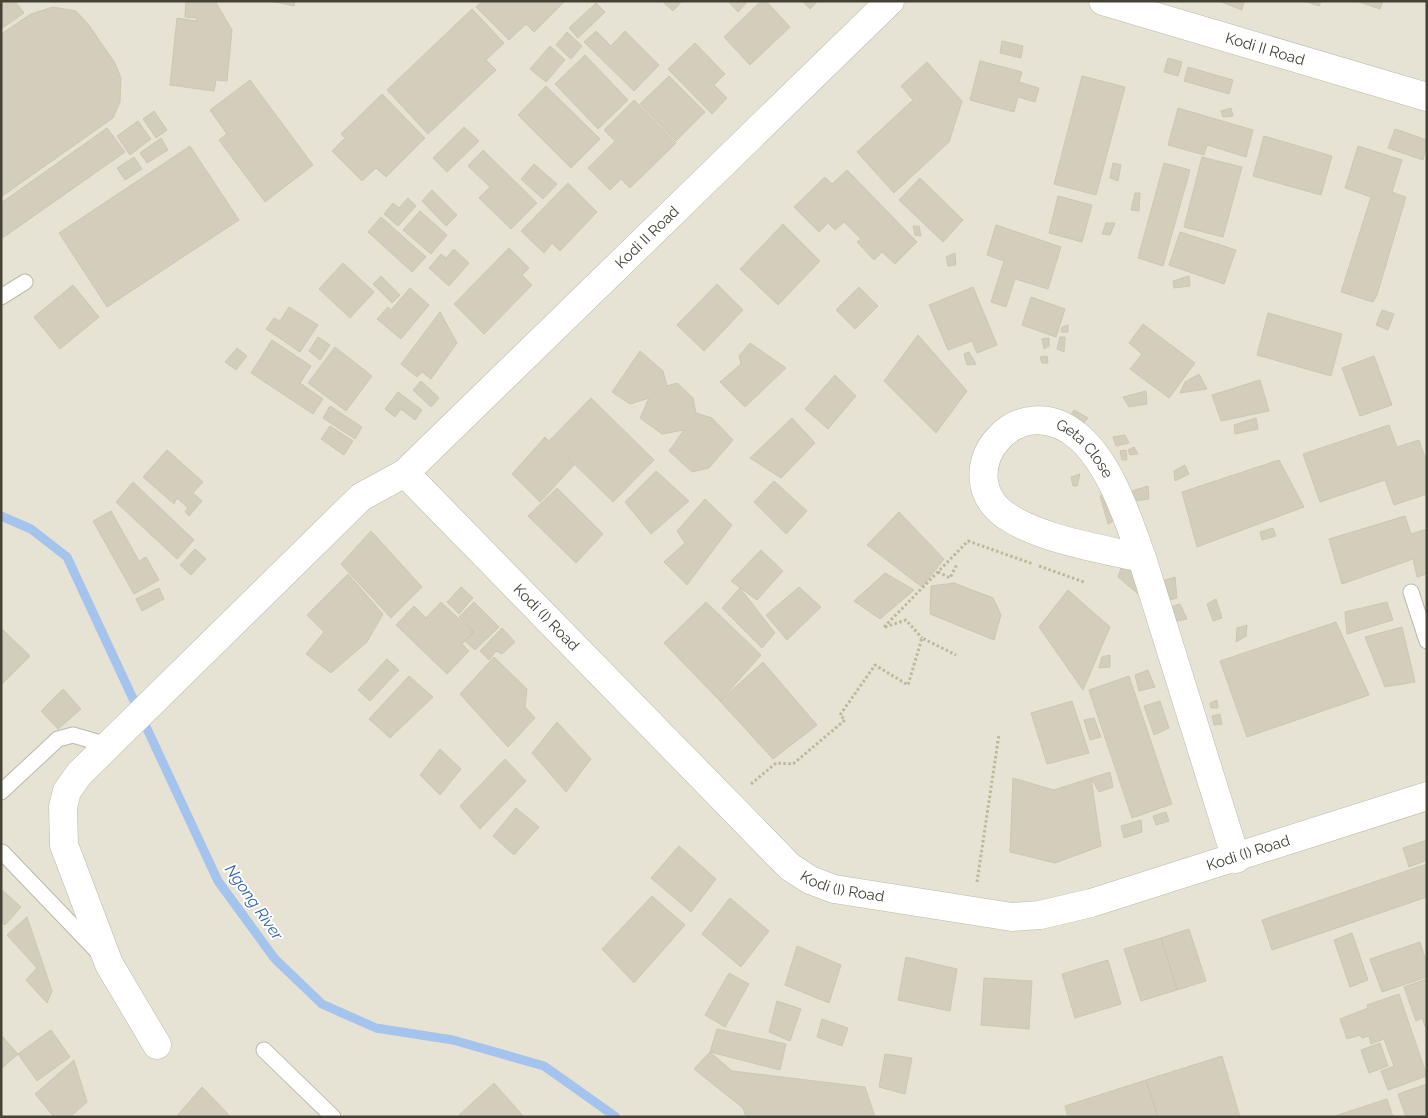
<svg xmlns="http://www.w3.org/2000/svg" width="1428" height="1118" viewBox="0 0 1428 1118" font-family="Raleway,sans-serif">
	<rect width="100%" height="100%" fill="#f2f0e6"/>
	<path fill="#e6e3d4" d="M1 1H1427V1117H1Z"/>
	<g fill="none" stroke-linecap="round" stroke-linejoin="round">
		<path stroke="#a4c3ed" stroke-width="9" d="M1 516 31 529 67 557 218 881 275 959 322 1004 376 1028 453 1040 544 1066 616 1117"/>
	</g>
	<path fill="#d3cebc" stroke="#cdc7af" d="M1 1H15L24 13 1 29Z
		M186 1H215L232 30 227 81 216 80 214 91 170 85 177 18 196 21 197 18 185 17Z
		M270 1H295L294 6Z
		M482 1H565L534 32 526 24 509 40 476 7Z
		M662 1H682L673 11Z
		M728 1H748L738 12Z
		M761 1H766L790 27 750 65 724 37Z
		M802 1H818L810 9Z
		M1219 1H1244L1242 10Z
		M1304 1H1321L1319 6Z
		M1356 1H1383L1380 9Z
		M596 3 605 12 578 38 569 28Z
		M53 7 76 11 88 24 115 63 121 78 120 102 113 118 1 197V34L31 14Z
		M472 9 504 43 486 60 496 70 428 134 387 90Z
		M596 31 611 46 625 31 659 65 634 91 584 42Z
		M567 32 582 46 571 59 556 45Z
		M1002 41 1023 46 1021 58 1000 53Z
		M695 43 725 74 714 85 727 98 712 114 668 69Z
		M550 46 565 60 546 82 530 69Z
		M585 55 628 100 598 129 555 84Z
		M1168 58 1182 62 1178 76 1164 72Z
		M980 61 1022 72 1019 82 1039 88 1035 102 1018 97 1014 112 970 100Z
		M927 62 962 101 949 142 894 193 857 152 913 100 901 86Z
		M1188 67 1233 80 1229 94 1184 81Z
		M669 76 705 112 676 141 640 104Z
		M1082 76 1125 87 1096 195 1054 184Z
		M250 80 313 165 265 202 219 140 227 134 210 110Z
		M546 86 600 139 571 168 518 115Z
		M382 94 425 138 386 177 376 168 362 181 332 151 345 138 341 134Z
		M634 100 676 143 630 188 621 179 610 190 588 168 615 141 604 130Z
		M1178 108 1253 130 1246 157 1207 145 1204 155 1168 145Z
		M1231 108 1233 116 1223 117 1221 111Z
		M154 111 167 130 156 138 143 119Z
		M138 121 151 139 130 155 117 136Z
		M464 127 479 141 447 172 433 158Z
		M107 128 125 152 1 239V203Z
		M1395 129 1427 140 1423 160 1388 148Z
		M1264 136 1332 156 1321 195 1253 176Z
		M161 138 168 150 147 163 140 153Z
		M190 146 239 220 107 307 59 233Z
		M1358 146 1402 160 1392 192 1406 197 1377 295 1373 302 1341 292 1371 197 1345 188Z
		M483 150 537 203 511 229 479 198 490 187 468 166Z
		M134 157 142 169 125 180 117 168Z
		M1202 157 1242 167 1223 237 1184 227Z
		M1113 163 1121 165 1118 181 1110 178Z
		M1164 163 1190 170 1163 266 1138 258Z
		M534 164 557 184 543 199 521 179Z
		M847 170 917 242 895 264 882 252 874 260 857 242 861 239 844 222 835 230 828 223 819 232 794 207 825 177 832 184Z
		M920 178 963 220 943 242 899 200Z
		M568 183 597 212 560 251 552 243 544 253 521 231Z
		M432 190 457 215 446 226 422 201Z
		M1135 193H1140L1139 211 1131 210Z
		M1058 196 1092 205 1082 242 1049 233Z
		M408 198 416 206 398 226 384 214 393 203 399 208Z
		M420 211 447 235 431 254 403 230Z
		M381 217 426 257 412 272 368 232Z
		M1106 223H1115L1110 235 1102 234Z
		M783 224 820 261 778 305 740 269Z
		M996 225 1061 247 1048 289 1015 279 1006 307 991 302 1004 261 987 255Z
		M913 226H919L921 236 915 235Z
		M1180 232 1236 250 1224 284 1169 265Z
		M509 248 529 268 522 275 532 285 484 334 454 304Z
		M454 249 469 263 449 286 429 268 441 254 446 258Z
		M955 253 956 265 948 266 946 257Z
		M343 263 374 292 350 318 319 289Z
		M381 276 400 295 392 303 373 284Z
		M1189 276 1190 286 1174 288 1173 281Z
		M717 284 743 310 704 351 677 325Z
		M73 285 99 317 60 349 34 317Z
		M859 287 878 306 855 329 836 310Z
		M973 287 997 345 977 353 972 341 948 350 929 305Z
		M410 288 429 305 401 339 377 319 388 307 391 310Z
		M1031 297 1065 309 1056 337 1022 325Z
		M289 307 318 325 300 352 266 329 274 318 280 321Z
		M1382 310 1394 314 1388 330 1376 325Z
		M440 312 457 343 431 379 422 372 417 377 401 364Z
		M1268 313 1342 334 1331 376 1257 355Z
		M1143 324 1195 363 1169 398 1130 369 1142 354 1129 343Z
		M1068 325V332H1061L1062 327Z
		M918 335 967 391 936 433 884 381Z
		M318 337 330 345 320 360 309 351Z
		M1060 337H1065L1064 352 1057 349Z
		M1049 338V346L1044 349 1042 339Z
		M272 340 311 366 300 383 323 399 313 414 251 373Z
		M750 343 786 368 745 407 720 382 741 364 739 356Z
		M335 347 372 376 346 411 308 383Z
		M237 348 247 356 236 370 225 362Z
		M640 351 663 371 667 386 677 383 693 398 696 413 712 418 733 440 709 468 692 472 669 451 684 430 662 434 640 418 649 398 630 404 612 392Z
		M969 352 976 364 967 365 964 354Z
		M1047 356 1048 363H1042L1040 357Z
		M1374 356 1392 405 1360 416 1342 368Z
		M1199 374 1207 389 1180 393 1185 382Z
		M835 375 856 396 828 429 805 409Z
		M1260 380 1269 411 1221 421 1212 395Z
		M421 381 439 398 431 407 413 390Z
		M1146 391 1147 404 1129 407 1123 397Z
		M398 392 422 410 415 420 401 409 395 417 385 409Z
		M591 398 654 460 613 502 550 440Z
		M330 406 362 427 355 439 323 418Z
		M1074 410 1088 418 1082 425 1069 418Z
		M792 418 815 443 781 478 750 458Z
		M1256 418 1258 429 1235 434 1234 425Z
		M1389 425 1397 447 1419 440 1427 463V494L1394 505 1385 480 1320 502 1303 454Z
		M330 426 353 441 344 455 321 439Z
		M1125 435 1129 443 1116 446 1113 437Z
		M545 437 574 465 540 502 512 474Z
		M1134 447 1138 454 1130 455 1128 450Z
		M167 450 203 482 193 493 202 501 189 516 185 512 188 508 177 498 174 504 143 477Z
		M1126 450 1127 460H1122L1120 451Z
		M1279 460 1304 507 1197 547 1182 492Z
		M1185 465 1189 474 1175 481 1174 471Z
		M656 471 689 501 651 534 625 502Z
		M1080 474 1077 486H1073L1071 477Z
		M774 481 807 511 786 534 754 502Z
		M133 482 194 540 177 559 116 502Z
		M1148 486 1149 499 1132 501 1129 492Z
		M557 488 603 534 576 563 528 516Z
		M1110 494 1119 518 1108 524 1100 496Z
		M705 499 732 525 687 585 664 562 685 543 677 531Z
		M111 511 139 561 146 557 159 580 134 594 93 521Z
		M899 512 944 559 922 587 867 545Z
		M1405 516 1411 534 1427 529V574L1417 577 1413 559 1342 584 1329 539Z
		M1273 528 1276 536 1262 540 1260 532Z
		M371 531 422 587 391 618 341 564Z
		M195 549 206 559 191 575 180 565Z
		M761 550 783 571 757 600 731 581Z
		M1122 565 1146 582 1138 594 1118 577Z
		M885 573 914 590 880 619 854 601Z
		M348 574 383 614 367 642 331 673 306 654 324 632 307 615Z
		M1175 577 1177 598 1169 600 1162 581Z
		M954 583 993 598 1001 615 994 640 930 614 931 586Z
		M461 587 473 598 459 614 447 602Z
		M799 587 821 607 787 640 766 615Z
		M159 588 164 599 142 611 136 599Z
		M740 588 775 633 762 648 722 608Z
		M1068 590 1110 627 1083 690 1039 627Z
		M1216 599 1222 618 1213 621 1207 604Z
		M441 602 473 632 462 644 469 651 447 674 396 625 414 606 426 618Z
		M474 602 499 627 475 650 465 641 474 632 459 617Z
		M706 602 761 655 720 701 664 643Z
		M1387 602 1393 620 1347 634 1345 612Z
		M1180 604 1187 619 1177 621 1170 607Z
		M1336 622 1369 695 1247 737 1220 661Z
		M1247 625 1246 636 1236 642 1237 628Z
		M1402 627 1415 682 1385 687 1365 637Z
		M1 628 30 656 1 685Z
		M502 628 515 642 502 654 496 651 489 660 480 651Z
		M1110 655V667L1099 668 1102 657Z
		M494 657 527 689 525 707 535 718 508 747 460 694Z
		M387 659 399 670 370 701 358 690Z
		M763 662 817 725 773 759 720 701Z
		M1148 670 1155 687 1139 691 1135 675Z
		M409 676 433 697 390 738 369 719Z
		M1129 676 1172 804 1132 818 1089 690Z
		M63 689 81 709 58 729 41 711Z
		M1217 700 1218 708H1211L1210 703Z
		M1072 701 1089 753 1047 764 1031 713Z
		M1160 701 1169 728 1154 735 1144 706Z
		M1220 714 1222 724 1214 725 1212 716Z
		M1094 718 1101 737 1090 740 1084 720Z
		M557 722 591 759 566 792 532 753Z
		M440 749 461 769 440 795 420 775Z
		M505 759 526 781 480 829 460 806Z
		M1110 772 1113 787 1099 792 1091 778Z
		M1013 778 1054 790 1091 778 1101 846 1055 863 1010 852Z
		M516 808 539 827 514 855 493 836Z
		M1166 812 1169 821 1156 825 1153 816Z
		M1141 820 1142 832 1124 838 1121 826Z
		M1427 840V860L1409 867 1403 848Z
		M679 846 716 879 691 912 651 878Z
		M1427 864V897L1272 950 1262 920Z
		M1 889 21 907 5 925 1 922Z
		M652 896 685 925 634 983 602 949Z
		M730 898 769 931 741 967 702 934Z
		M27 917 52 991 47 1003 26 980 37 968 7 935Z
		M1189 929 1206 981 1177 990 1161 938Z
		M1352 933 1368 980 1350 987 1334 940Z
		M1161 938 1177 990 1141 1001 1124 949Z
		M1420 942 1427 964V977L1382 992 1370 959Z
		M797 946 841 965 829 1003 785 985Z
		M906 957 957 969 950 1011 898 1000Z
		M1108 960 1121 1004 1075 1018 1062 974Z
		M729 973 749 984 725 1027 705 1015Z
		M984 978 1032 981 1029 1029 981 1025Z
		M1427 979V1031L1422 1018 1416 1021 1404 987Z
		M1399 994 1427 1076 1388 1090 1381 1071 1394 1066 1384 1039 1371 1044 1369 1036 1362 1038 1360 1035 1347 1039 1340 1019 1368 1008 1367 1005Z
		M777 1001 801 1009 790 1041 769 1032Z
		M822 1019 848 1028 842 1046 817 1037Z
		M717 1029 786 1044 780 1070 710 1052Z
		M51 1030 70 1057 37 1081 18 1054Z
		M1 1035 18 1054 1 1069Z
		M1380 1043 1388 1066 1369 1073 1361 1050Z
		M710 1052 732 1071 865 1087 875 1117H746L743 1108 694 1069Z
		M885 1054 912 1058 905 1094 879 1087Z
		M1222 1056 1240 1117H1158L1146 1080Z
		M74 1060 87 1102 70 1117H54L35 1094Z
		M1146 1080 1158 1117H1068L1065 1106Z
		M494 1083 524 1117H457Z
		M1427 1084V1117H1406L1398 1094Z
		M202 1087 231 1117H176Z
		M1387 1099 1393 1117H1335V1116Z"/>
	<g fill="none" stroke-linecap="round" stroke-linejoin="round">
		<g stroke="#bdb9a9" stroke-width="17">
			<path id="service" d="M1 297 25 282
				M1411 592 1427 641
				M1 792 58 739 73 735 107 745
				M2 852 98 952
				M264 1050 333 1117"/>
		</g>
		<g stroke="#bdb9a9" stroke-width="29">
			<g id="minor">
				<path id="s1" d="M1103 1 1427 97"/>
				<path id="s2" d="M405 473 790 867 810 880 834 889 1012 917 1040 915 1091 903 1427 796"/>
				<path id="s3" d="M1142 558C1102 549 1039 539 1005 515 947 472 1018 382 1080 438 1111 466 1128 519 1142 558L1236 859"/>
				<path id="s4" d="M157 1045 109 964 64 845 63 807 67 791 79 774 361 497 405 473 890 1"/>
			</g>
		</g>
		<path stroke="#beb89b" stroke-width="3" stroke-dasharray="2.5 2.5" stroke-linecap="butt" d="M1039 566 1084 582
			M938 572 950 578 957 564
			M884 627 968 541 1033 564
			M885 627 906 620 922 638
			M751 784 776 763 793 764 845 720 840 715 875 665 908 685 922 638 956 655
			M977 882 999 734"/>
		<use href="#service" stroke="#fff" stroke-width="15"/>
		<use href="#minor" stroke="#fff" stroke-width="28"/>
	</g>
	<g text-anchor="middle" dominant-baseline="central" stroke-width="4" stroke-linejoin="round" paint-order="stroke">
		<g font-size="15" fill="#444135" stroke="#fff">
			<text stroke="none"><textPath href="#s1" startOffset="169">Kodi II Road</textPath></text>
			<text stroke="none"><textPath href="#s4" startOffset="1080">Kodi II Road</textPath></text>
			<text stroke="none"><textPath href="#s3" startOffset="334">Geta Close</textPath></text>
			<text stroke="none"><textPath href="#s2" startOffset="202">Kodi (I) Road</textPath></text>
			<text stroke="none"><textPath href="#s2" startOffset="1026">Kodi (I) Road</textPath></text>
			<text stroke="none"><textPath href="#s2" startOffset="608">Kodi (I) Road</textPath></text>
		</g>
		<g font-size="16" font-style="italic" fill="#3464ab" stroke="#fff">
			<text transform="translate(254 902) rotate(55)">Ngong River</text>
		</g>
	</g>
	<rect width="1428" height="1118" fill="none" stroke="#444135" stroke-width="5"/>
</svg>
